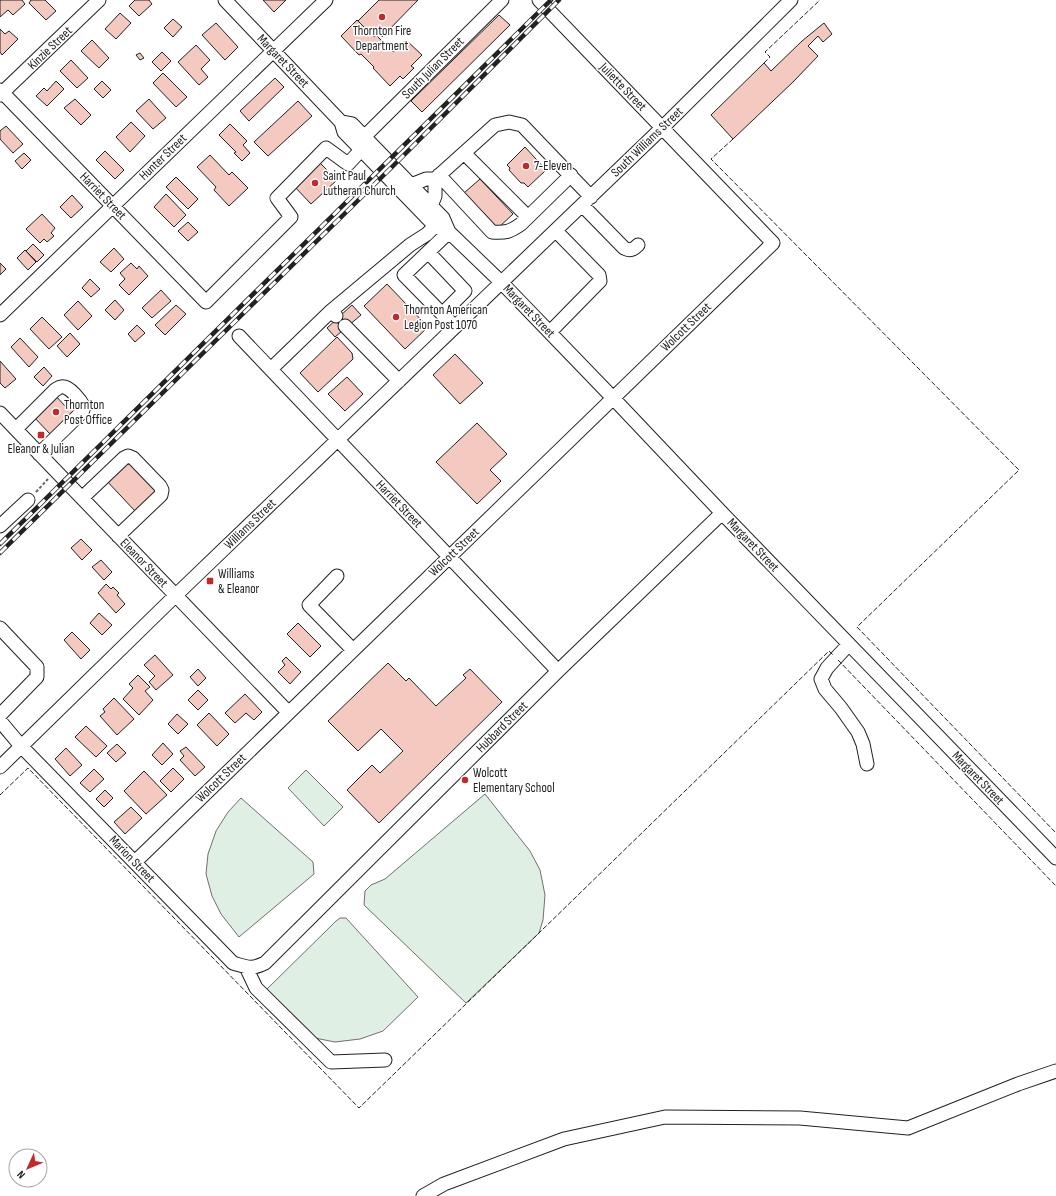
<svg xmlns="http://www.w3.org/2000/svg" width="1056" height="1196" viewBox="0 0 1056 1196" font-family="'Sofia Sans Condensed',sans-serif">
	<rect width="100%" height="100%" fill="#fff"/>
	<path fill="#e0efe3" stroke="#6f6f6f" d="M306 770 343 807 324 826 288 788Z
		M485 794 530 851 540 870 545 895 543 920 539 933 466 1003 364 905 365 891 371 885 385 879Z
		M241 798 313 862 314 874 239 937 221 914 212 896 206 874 208 854 216 831 228 812Z
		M340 918H346L418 997 383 1031 360 1039 335 1042 315 1038 265 991 336 921Z"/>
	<path fill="#f3c9c0" stroke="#222" d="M0 0H22L25 4 13 15 8 10 0 17Z
		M31 0H45L56 11 46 20 29 3Z
		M135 0H149L152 4 139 16 129 6Z
		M263 0H286L274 12Z
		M379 0H418L382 37 379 33 374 37 358 21Z
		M120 13 131 23 116 39 105 29Z
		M499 15 510 25 422 112 411 101Z
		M173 19 182 27 173 37 164 28Z
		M357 20 374 37 376 35 393 52 406 40 422 55 411 66 414 68 403 79 400 76 390 86 373 68 374 67 361 54 359 55 341 36Z
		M216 23 238 47 225 60 202 35Z
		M824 23 832 34 823 42 818 36 808 46 818 56 793 82 733 139 711 115 764 63 771 71 802 41Z
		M0 29 5 34 9 31 18 39 2 55 0 52Z
		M92 40 109 58 99 68 81 51Z
		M196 45 210 60 201 69 208 77 199 85 178 62Z
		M162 52 171 61 161 71 152 62Z
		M140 53 144 58 140 60 136 55Z
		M71 60 88 78 77 88 60 71Z
		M163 73 187 97 176 107 153 83Z
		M275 78 284 87 249 121 240 111Z
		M56 81 64 89 47 106 36 96 44 88 47 91Z
		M102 81 111 90 103 98 94 89Z
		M75 99 91 115 81 125 64 108Z
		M149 99 166 118 153 129 136 111Z
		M298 101 312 116 268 156 254 142Z
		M131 122 145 136 130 152 116 137Z
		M230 124 247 141 243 145 250 153 242 161 234 153 236 152 219 135Z
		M6 126 23 144 13 153 0 139V131Z
		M525 147 546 170 528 187 524 183H521L509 170 510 168 507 165Z
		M105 151 124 170 115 179 96 160Z
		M24 153 31 160 22 169 15 161Z
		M210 155 229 175 232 172 248 188 229 206 214 190 216 187 197 167Z
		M319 162 337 180 311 204 294 186Z
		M176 177 198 199 188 209 166 187Z
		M480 179 513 214 498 228 464 193Z
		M166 194 186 215 174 227 154 207Z
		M72 195 83 207 71 218 60 207Z
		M42 214 55 228 51 233 54 236 47 242 44 239 40 243 26 229Z
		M188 222 198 232 188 241 178 231Z
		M33 244 44 255 37 262 26 251Z
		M114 248 124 259 111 272 100 262Z
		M25 250 36 262 28 270 17 258Z
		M0 263 6 269 0 275Z
		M131 263 137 269 139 266 148 276 129 295 119 285 125 279 120 273Z
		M90 279 100 289 91 297 82 288Z
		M387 284 428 327 405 349 364 306Z
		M161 290 171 301 152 318 142 308Z
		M115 300 124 310 115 320 105 310Z
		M78 301 92 316 78 330 64 315Z
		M176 305 186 314 165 335 155 325Z
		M352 305 361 315 335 337 327 328Z
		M42 317 62 337 49 349 30 329Z
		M137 325 145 333 135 342 128 334Z
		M70 333 80 344 67 357 57 346Z
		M337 337 352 353 353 359 318 392 300 373Z
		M20 338 38 357 29 367 11 347Z
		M455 354 483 383 460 404 433 375Z
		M0 361 16 379 5 388 0 383Z
		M44 367 52 376 43 386 34 377Z
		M347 377 363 394 345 411 328 394Z
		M55 395 65 406 71 400 78 407 50 434 33 416Z
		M477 423 507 454 490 470 501 481 477 504 436 462Z
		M126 459 156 491 135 511 105 479Z
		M81 539 92 550 82 560 71 548Z
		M101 560 112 572 104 580 92 567Z
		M106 584 111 589 113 587 119 593 117 595 125 604 116 613 98 593Z
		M99 613 112 625 102 635 90 623Z
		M298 623 321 646 310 657 287 634Z
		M72 632 90 650 81 659 64 640Z
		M155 655 173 675 156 690 149 682 155 676 144 665Z
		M286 657 301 672 290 684 278 672 285 665 282 661Z
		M388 663 406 681 409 678 436 706 466 678 463 675 470 669 502 702 379 823 347 790 372 765 380 773 403 751 381 729 358 751 328 721Z
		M198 669 206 678 198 686 190 677Z
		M138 675 150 687 145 691 153 700 139 715 123 699 133 688 129 684Z
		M198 690 208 700 198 710 188 700Z
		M245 694 262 712 254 720 246 713 235 723 225 713Z
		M114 698 134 719 117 735 100 716 105 712 103 709Z
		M209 713 229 734 217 746 197 725Z
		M177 714 188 724 178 734 168 724Z
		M86 726 107 746 96 757 75 737Z
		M163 743 173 754 162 765 152 755Z
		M117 744 126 753 116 762 107 753Z
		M186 747 205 767 195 776 180 760 184 756 180 751Z
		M66 748 82 765 70 776 55 759Z
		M173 768 184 779 171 792 160 781Z
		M94 769 104 779 90 792 80 783Z
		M144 771 167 795 146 814 124 791Z
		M105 790 113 798 104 807 96 799Z
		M131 807 142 818 125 834 114 822Z"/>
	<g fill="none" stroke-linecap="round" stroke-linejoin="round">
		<g stroke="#222" stroke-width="15">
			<path id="minor" d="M225 0 341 122 344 132 435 226 449 232
				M0 90 206 302 291 217 277 198 326 148 348 164 361 150
				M0 95 99 0
				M341 122 352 124 443 218 449 232 502 283 613 398 722 513 1056 858
				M364 137 502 0
				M464 153 528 217
				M439 175 492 232C505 233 510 232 521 224L571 175
				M411 185 426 179H435L495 125 509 122 522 125 591 197
				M582 205 624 248C630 251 633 250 638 245
				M431 206 435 196V179
				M449 232 404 275 455 327
				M428 252 465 291 442 314
				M331 311 410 245 427 234 440 221
				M0 315 326 0
				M345 326 399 381
				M550 332 600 281 599 275 556 231
				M239 336 558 671
				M271 369 331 311 336 316
				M0 413 288 712
				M16 429 55 390C57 389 59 387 61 387 69 385 81 401 84 407L82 412 39 454
				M82 498 124 458 128 456 133 458 160 486 162 490 161 495 118 536
				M0 526 28 500
				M337 576 309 605 353 650
				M0 628 37 667V677L0 715
				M849 644 827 668 821 679 825 689 841 708 858 732 863 744 867 764
				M0 721 21 746 233 963C247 967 251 970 265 963L558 671 722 513
				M0 767 175 596 662 128 791 0
				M135 862 773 243 539 0
				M246 967 256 988 331 1062 385 1060
				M423 1196 444 1184 564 1139 665 1117 800 1118 908 1128 1018 1084 1056 1071"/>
		</g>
		<path stroke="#646464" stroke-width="2" stroke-dasharray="3 2" stroke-linecap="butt" d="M36 492 48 479"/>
		<use href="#minor" stroke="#fff" stroke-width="13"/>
		<g stroke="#222" stroke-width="4.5">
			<path id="rail" d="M0 544 551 0
				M0 553 393 166 559 0"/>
		</g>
		<use href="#rail" stroke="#fff" stroke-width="3" stroke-dasharray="9" stroke-linecap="butt"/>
		<path stroke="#222" stroke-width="1" stroke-dasharray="5 2" stroke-linecap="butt" d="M764 63 770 57 765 52 820 0
			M733 139 711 159 1019 470 857 627 1056 833
			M838 660 1056 886
			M0 795 28 768 359 1108 829 651 834 656"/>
	</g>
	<g fill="#c62828" stroke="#fff" stroke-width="1.5">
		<circle cx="382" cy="17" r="4"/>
		<circle cx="526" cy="166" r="4"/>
		<circle cx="315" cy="183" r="4"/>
		<circle cx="396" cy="317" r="4"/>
		<circle cx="56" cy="412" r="4"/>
		<rect x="37" y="431" width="8" height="8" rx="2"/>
		<rect x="206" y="577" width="8" height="8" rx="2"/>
		<circle cx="465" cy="780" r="4"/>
	</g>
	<g text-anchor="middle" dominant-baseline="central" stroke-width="3" stroke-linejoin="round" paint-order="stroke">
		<g font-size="13" fill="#222" stroke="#fff" text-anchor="start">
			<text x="382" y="31" text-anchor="middle">Thornton Fire<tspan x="382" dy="15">Department</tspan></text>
			<text x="534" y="166">7-Eleven</text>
			<text x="323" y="176">Saint Paul<tspan x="323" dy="15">Lutheran Church</tspan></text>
			<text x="404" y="310">Thornton American<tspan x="404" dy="15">Legion Post 1070</tspan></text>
			<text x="64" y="405">Thornton<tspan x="64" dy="15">Post Office</tspan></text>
			<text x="41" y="449" text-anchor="middle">Eleanor &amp; Julian</text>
			<text x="218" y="574">Williams<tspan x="218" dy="15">&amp; Eleanor</tspan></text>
			<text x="473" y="773">Wolcott<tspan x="473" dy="15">Elementary School</tspan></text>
		</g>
		<g font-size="13" fill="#222" stroke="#fff">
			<text transform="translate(50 48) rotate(-44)">Kinzie Street</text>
			<text transform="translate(283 61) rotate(46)">Margaret Street</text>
			<text transform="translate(433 68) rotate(-45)">South Julian Street</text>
			<text transform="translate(623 87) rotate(46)">Juliette Street</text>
			<text transform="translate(647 142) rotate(-44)">South Williams Street</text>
			<text transform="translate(163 157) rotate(-44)">Hunter Street</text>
			<text transform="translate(103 196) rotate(46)">Harriet Street</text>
			<text transform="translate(529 311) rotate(46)">Margaret Street</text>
			<text transform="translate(686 327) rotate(-44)">Wolcott Street</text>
			<text transform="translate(399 504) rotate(46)">Harriet Street</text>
			<text transform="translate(250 524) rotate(-44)">Williams Street</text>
			<text transform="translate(753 545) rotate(46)">Margaret Street</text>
			<text transform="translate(454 552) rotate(-44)">Wolcott Street</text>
			<text transform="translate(144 563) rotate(46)">Eleanor Street</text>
			<text transform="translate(502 727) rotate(-45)">Hubbard Street</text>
			<text transform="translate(221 778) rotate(-44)">Wolcott Street</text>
			<text transform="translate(978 778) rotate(46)">Margaret Street</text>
			<text transform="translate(132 859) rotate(46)">Marion Street</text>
		</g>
	</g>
	<g transform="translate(28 1168) rotate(226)"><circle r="19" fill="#ffffff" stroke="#a7a7a7"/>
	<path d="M0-3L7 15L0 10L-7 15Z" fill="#c62828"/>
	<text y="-6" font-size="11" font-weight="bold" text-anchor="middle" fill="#222222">N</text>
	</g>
</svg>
